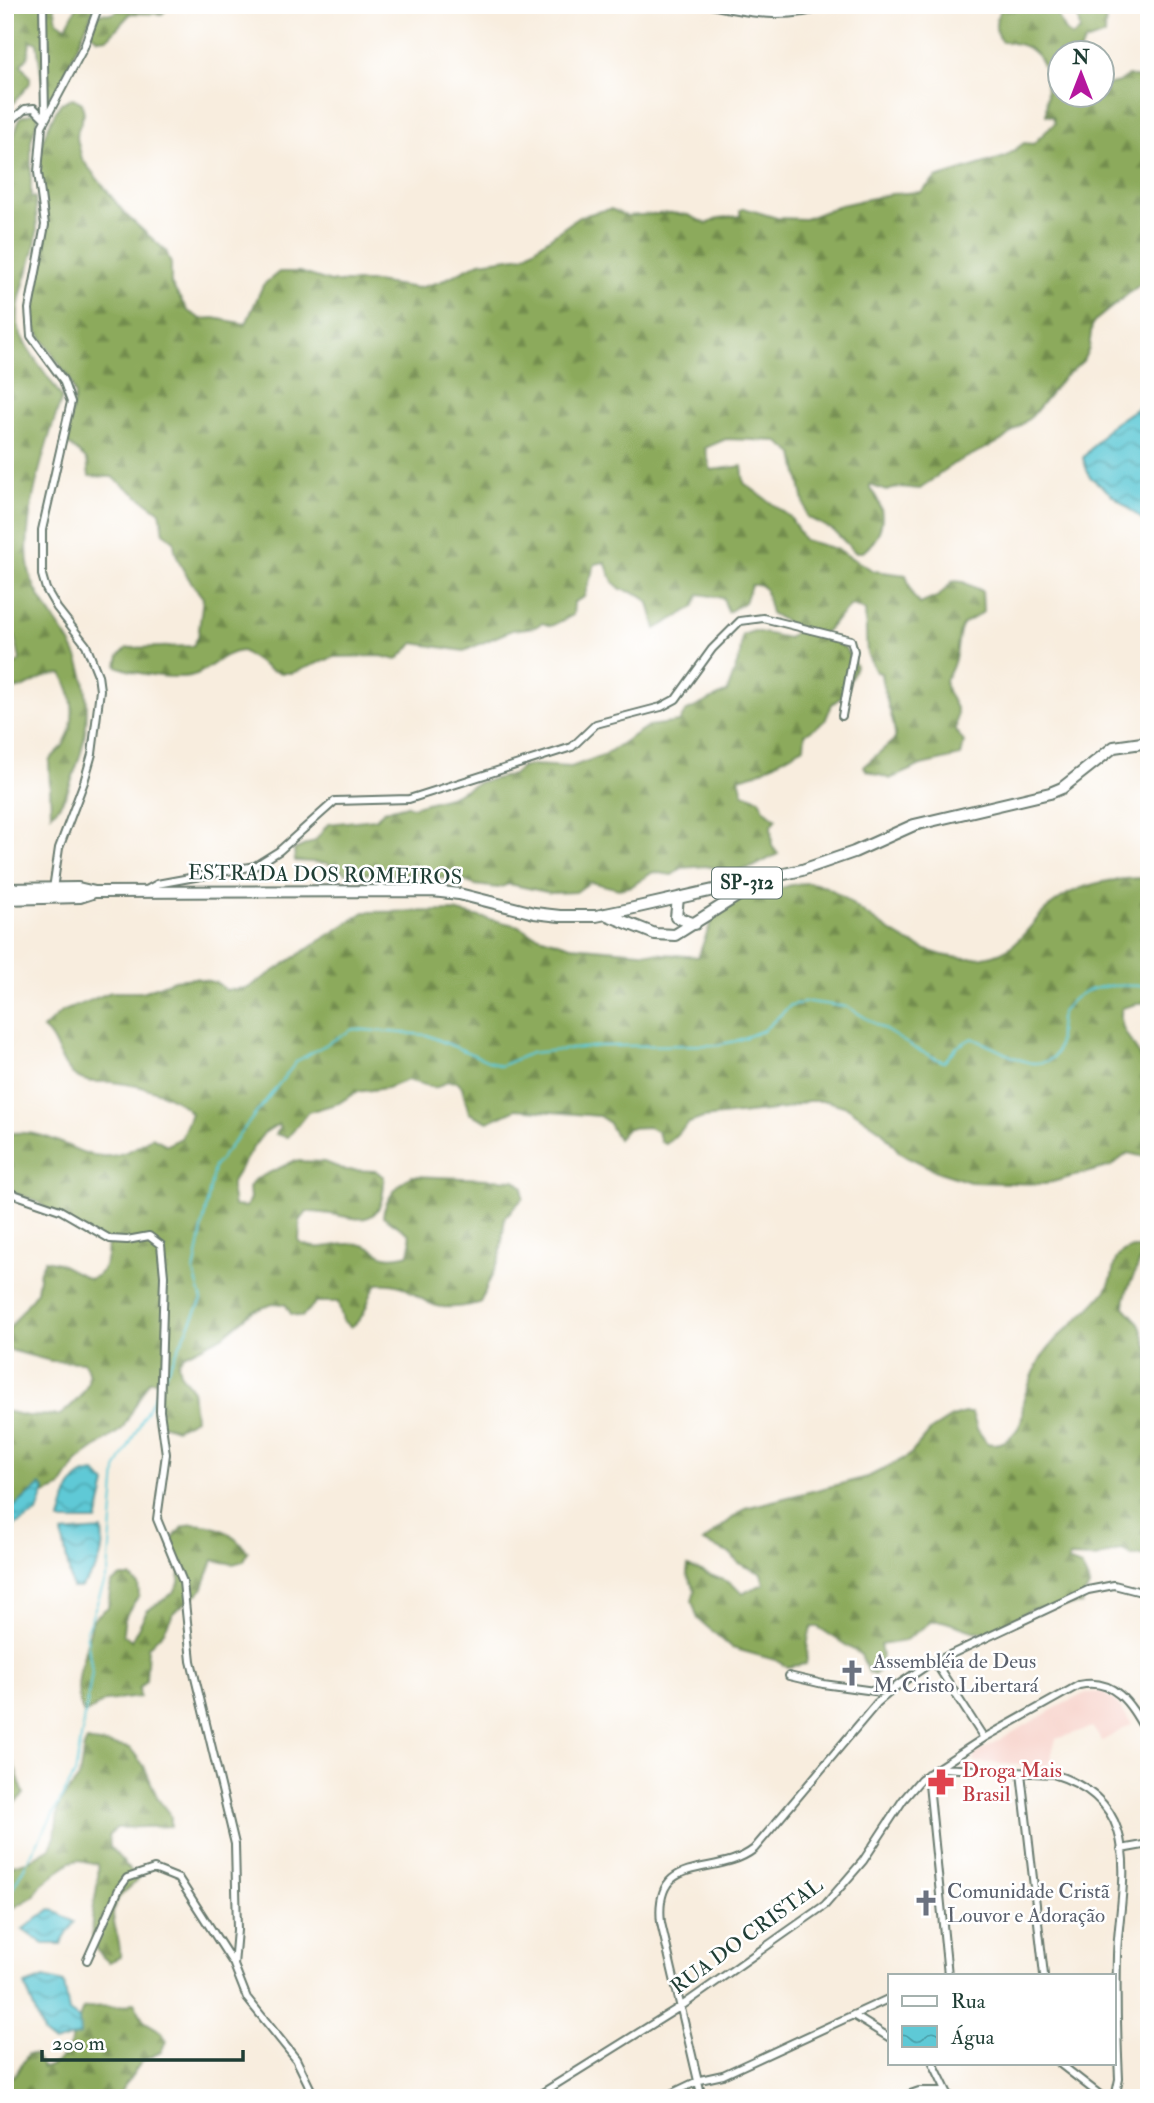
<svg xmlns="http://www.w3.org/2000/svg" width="1154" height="2103" viewBox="0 0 1154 2103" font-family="'IM FELL Double Pica',serif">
	<defs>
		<pattern id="forest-firs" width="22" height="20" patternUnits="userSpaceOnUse" patternTransform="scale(1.75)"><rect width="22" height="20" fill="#8caa5c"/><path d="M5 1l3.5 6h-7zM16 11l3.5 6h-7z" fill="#728c4d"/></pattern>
		<pattern id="water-waves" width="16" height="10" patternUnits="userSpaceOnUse" patternTransform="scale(1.75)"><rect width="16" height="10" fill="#5ec9d6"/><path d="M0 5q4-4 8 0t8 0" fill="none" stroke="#4da4ae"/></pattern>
	</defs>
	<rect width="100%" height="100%" fill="#fff"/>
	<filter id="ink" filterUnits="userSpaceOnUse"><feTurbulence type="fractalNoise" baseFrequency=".0143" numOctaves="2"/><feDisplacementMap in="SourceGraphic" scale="14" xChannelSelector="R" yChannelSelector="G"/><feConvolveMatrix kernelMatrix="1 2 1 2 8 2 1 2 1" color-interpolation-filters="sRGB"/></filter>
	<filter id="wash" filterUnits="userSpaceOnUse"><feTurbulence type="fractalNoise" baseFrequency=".00686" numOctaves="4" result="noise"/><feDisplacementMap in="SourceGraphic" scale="28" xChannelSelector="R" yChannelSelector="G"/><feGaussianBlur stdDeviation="1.57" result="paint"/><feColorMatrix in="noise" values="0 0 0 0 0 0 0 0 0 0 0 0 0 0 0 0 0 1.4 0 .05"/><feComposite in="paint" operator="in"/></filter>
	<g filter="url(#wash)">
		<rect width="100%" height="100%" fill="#f8edde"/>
		<path fill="#f7d1c9" d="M1101 1692 1115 1701 1132 1724 1102 1741 1092 1727 1056 1739 1048 1767 973 1762 975 1754 1059 1706 1086 1693Z"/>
		<path fill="url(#forest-firs)" stroke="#567448" stroke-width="2" d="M5 5H54L57 21 66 27 78 5H96L55 95H44L37 43 30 40 28 57 21 64 30 77V83L5 113Z
			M127 5H171L162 14 131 13 108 38 98 39 89 32 92 22 101 13 112 14Z
			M1002 5H1053L1064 30 1072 37 1080 30 1076 5H1106L1105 35 1085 42 1079 52H1060V94H1102V86L1119 82 1128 76 1149 79V277L1096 320 1092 325 1089 348 1083 361 1062 379 1032 416 1001 441 953 464 920 489 900 487 886 491 870 485V489C889 510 884 535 863 552H855L833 530 807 517 794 454 777 441 726 439 705 448 711 470 742 466 744 483 790 517 804 540 836 549 874 571 906 575 913 596 920 604 939 596 953 581 963 582 982 591 983 612C977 617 968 620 963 625 955 634 961 660 945 680L947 691 957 710 956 731 964 742 961 756 921 765 890 779 866 770 864 766 895 739C897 725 882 693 881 673L876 672 867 654 865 610 851 605 822 635 845 648 856 666 844 695 832 704 825 721 805 734 804 747 757 773 739 778 743 793 760 799 764 809 776 819 771 825 772 846 778 854 753 867 731 872 706 866 682 868 672 875 653 872 632 886 619 889 590 882 576 892 551 893 509 884 498 888 475 885 454 877 429 879 418 875 346 873 327 863 295 861 294 850 315 841 328 824 375 819 384 811 407 805 412 807 452 796 480 782 513 775 521 768 532 765 571 767 604 755 648 726 679 722 685 712 727 692 740 656 742 635 754 631 788 638 798 629 771 613 765 589 760 585H751L745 602 728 612 723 598 699 594 694 607 656 629 649 603 641 595 621 589 613 582 605 562 595 564 584 597 574 602 573 615 551 626 542 623 535 627 512 630 464 651 414 643 397 660 381 656 334 657 292 673H282L270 670 242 651C223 653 215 665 199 673 182 682 134 674 117 666L119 656 127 648 193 646 198 637 203 598C191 582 174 561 174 541L164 533 160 512 112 477 89 476 87 460 66 442 75 395 69 379 31 322C31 291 42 262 46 231 47 215 44 204 40 189 32 159 46 127 61 103L73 98 82 103 84 114 76 135 82 159 126 215 166 251 171 264V284L188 311 201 319 214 318 246 324 263 285 279 272H300L331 282H375L418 288 440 282 480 262 524 256 579 217 600 211 611 209 626 216 671 213 688 215 707 224 719 218 740 216V210L744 208 777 218 805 219 841 205 891 194 921 192 936 178 1005 157 1024 143 1033 144 1055 123 1053 117 1046 115C1048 78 1050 43 1002 42 992 30 996 18 1002 5Z
			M40 111 31 141V198L35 197C36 212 39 230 35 245 30 271 15 298 18 325 20 343 51 379 62 398 46 443 20 523 29 570 34 594 52 615 65 635 92 674 92 724 76 768 70 785 65 803 51 814L49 761C53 755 61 750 64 744 77 722 74 694 62 674 39 673 31 691 5 690V654L13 667 20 660 15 637 5 623V164L20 117Z
			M1149 878V1001L1122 1008C1116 1030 1135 1042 1142 1061L1149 1063 1144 1084 1149 1105V1158L1128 1153 1111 1166 1045 1184 970 1182 939 1172 900 1153 882 1131 847 1107 827 1101H807L784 1109 703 1118 689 1123 666 1144 661 1142 658 1132 649 1127 628 1128 618 1139 608 1122 599 1116 516 1109 488 1122 469 1113 462 1087 458 1082 448 1081 436 1088 407 1080 387 1088 356 1092 339 1103 308 1112 288 1137 276 1134 280 1127 277 1125 264 1133 254 1146 233 1180 231 1187 234 1206 246 1207 250 1198 249 1188 254 1180 294 1161 325 1162 345 1170 376 1171 384 1177C384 1243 346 1210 307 1212L300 1221 299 1242C319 1254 337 1241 358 1244 382 1247 374 1263 409 1254L411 1244 409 1234 383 1216C385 1199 397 1185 411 1176L515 1180 523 1187V1198L505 1217 500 1257 480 1303C467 1306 447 1310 434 1305 410 1296 408 1281 377 1284 366 1298 369 1315 351 1327L343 1321 338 1302H316L302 1317 291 1314 286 1305 276 1303 253 1311 223 1336 184 1355 178 1363 180 1373 192 1389 195 1419 176 1429 155 1422 153 1411 159 1381H149L122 1429 78 1460 60 1488 10 1507 5 1513V1411L27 1416 60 1415C77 1402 99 1382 83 1362L51 1361 10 1350 5 1345 6 1333 37 1291 40 1270 45 1260 58 1263 89 1279C106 1276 109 1255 107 1240L92 1238 34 1200 5 1190V1134C70 1123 85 1187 152 1137L167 1145 181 1138 191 1113C173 1092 139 1085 112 1082 101 1081 92 1084 81 1079 58 1070 60 1041 43 1029L61 1012 111 992H143L174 980 195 978 217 983 226 990 248 988 364 912 454 911 519 926 530 933 571 946 698 957 713 917 732 898C740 897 750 898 758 895 776 891 791 882 810 883 830 884 846 900 861 911 894 935 930 960 972 958 1024 957 1023 922 1061 898 1085 882 1120 878 1149 878Z
			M1132 1248H1142C1142 1270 1124 1284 1124 1307L1139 1323 1149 1351V1552L1145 1555 1132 1556 1122 1550 1095 1558 1070 1557 1068 1561 1081 1566 1090 1586 1083 1596 1082 1604 1031 1609 990 1633 973 1631 943 1621H932L904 1641 880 1645 882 1656 878 1672 874 1675 869 1673 861 1655 818 1627H812C805 1640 809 1651 806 1664L787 1667 775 1660 732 1648 698 1619 692 1601 695 1591 687 1574 688 1566 730 1583 743 1593 764 1584 761 1573 738 1563 731 1554 703 1542 745 1508 868 1477 909 1456 931 1430 950 1418 964 1413H972L977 1429 987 1443C1001 1447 1010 1439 1018 1428 1024 1421 1022 1410 1023 1402 1026 1390 1032 1377 1037 1366 1052 1334 1086 1318 1106 1290 1119 1271 1106 1257 1132 1248Z
			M192 1524C219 1525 231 1532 248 1552L244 1561 233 1564 213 1560 202 1590 174 1612 164 1631 148 1647 146 1681 139 1688 140 1697 106 1701 84 1714C70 1688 85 1655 91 1626L93 1619 108 1607 111 1583 121 1577H131L138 1585 139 1596C129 1609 123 1617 123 1634L131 1641 147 1611 174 1592 179 1583 180 1572 169 1543 182 1527Z
			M5 1739 24 1794 7 1810 5 1808Z
			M87 1741 130 1748 144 1766 158 1799 171 1816V1826L116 1828 109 1836 110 1847 138 1879C132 1887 122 1892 117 1900 106 1918 122 1937 120 1957L109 1962C75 1937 102 1897 98 1864L79 1860 70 1862 39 1887 34 1896 5 1913V1867L30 1860 50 1848 55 1837 59 1804 79 1778 84 1747Z
			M134 2002 144 2021 162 2032 166 2041 161 2052 142 2061 116 2098H5V2082L17 2072 28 2054H34L43 2068C73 2061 72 2033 83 2009 100 2002 116 2012 134 2002Z"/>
		<path fill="url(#water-waves)" stroke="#3e8385" stroke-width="2" d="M1149 400V525L1089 476 1083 458 1109 427Z
			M95 1472 106 1484 97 1521H60C65 1500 70 1473 95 1472Z
			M41 1485 45 1490 37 1513 5 1531V1514Z
			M102 1530C105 1555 98 1570 80 1588H72L62 1533Z
			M51 1909 74 1922 61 1944H44L23 1929Z
			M44 1978 64 1983 69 2012 79 2019 80 2035 54 2043 44 2035 25 1985Z"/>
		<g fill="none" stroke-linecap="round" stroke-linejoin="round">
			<path stroke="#5ec9d6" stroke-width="2" d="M164 1377 202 1300 194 1272 214 1167 297 1061 353 1029 427 1035 500 1066 531 1053 601 1046 717 1045 736 1041 764 1030 791 1005 809 1002 848 1007 916 1049 944 1062 957 1047 972 1038C988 1044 1018 1062 1033 1063 1069 1064 1055 1034 1061 1015 1063 1009 1074 998 1079 995 1100 982 1126 986 1149 986
				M5 1902 75 1774 92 1672 86 1632 108 1573 116 1470 157 1391"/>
		</g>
	</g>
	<g filter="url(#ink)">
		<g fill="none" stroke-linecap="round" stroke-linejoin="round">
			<g stroke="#6b7b70" stroke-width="10">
				<path id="street" d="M43 5 45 115
					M711 5C759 15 787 19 835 5
					M5 126 25 109 34 108 45 119
					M53 889 59 848 84 782 92 754 100 690 98 675 86 645 57 608 46 589 42 575V530L71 402 63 380 31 336 29 309 45 225 38 172 42 126 84 47 99 5
					M148 889 157 884 255 866 279 851 335 801 409 799 572 747 596 724 661 707 676 699 712 649 740 621 763 618 851 640 854 651 842 716
					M5 1191 60 1210 110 1239 127 1240 149 1236 161 1245 164 1276 160 1411 166 1454 157 1519 183 1582 191 1661 235 1844 237 1930 234 1965 247 1998 296 2059 315 2098
					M935 1662 984 1738
					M789 1676 823 1684 889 1693
					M940 1768 1053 1774C1082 1783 1108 1799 1118 1831 1130 1869 1118 1917 1117 1955 1116 1997 1117 2038 1119 2079L1115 2098
					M1021 1773 1044 1975
					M928 1774 948 1975
					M1121 1849 1149 1844
					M87 1960 119 1889 127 1878 154 1869 179 1879 233 1963
					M853 2015 890 2038
					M933 2063 950 2098
					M1059 2063 1104 2098
					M534 2098 683 2005 825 1905 863 1861 903 1800 921 1779 984 1738 1079 1685C1118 1677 1132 1708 1149 1737
					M662 2098 700 2080 723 2075 890 1998
					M702 2098 661 1923C653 1850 716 1879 754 1849L877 1703 898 1685 926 1666 1088 1590 1114 1585 1149 1594
					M899 2098 919 2091H944"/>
			</g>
			<g stroke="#6b7b70" stroke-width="14">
				<path id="primary" d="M5 889 78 888 95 892 432 891 459 894 534 913 560 916H596L625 910 802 870 854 852 914 825 1050 793 1062 788 1114 747 1149 742
					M678 898 676 917 695 924
					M5 899 80 897 92 893
					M605 914 655 934 675 935 758 883"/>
			</g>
			<use href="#street" stroke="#fff" stroke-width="6"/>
			<use href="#primary" stroke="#fff" stroke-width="10"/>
		</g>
	</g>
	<defs>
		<g id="church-bare" transform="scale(2.1)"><path d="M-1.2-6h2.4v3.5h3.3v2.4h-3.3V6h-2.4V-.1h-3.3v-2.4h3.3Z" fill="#6b7280" stroke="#fff" stroke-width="2.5" paint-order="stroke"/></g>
		<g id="pharmacy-bare" transform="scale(2.1)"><path d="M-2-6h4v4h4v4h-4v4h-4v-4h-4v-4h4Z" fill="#e0444e" stroke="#fff" stroke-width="2.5" paint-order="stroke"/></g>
	</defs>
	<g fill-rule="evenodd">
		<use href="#church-bare" x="852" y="1673"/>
		<use href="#pharmacy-bare" x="941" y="1782"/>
		<use href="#church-bare" x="926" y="1903"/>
	</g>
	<g text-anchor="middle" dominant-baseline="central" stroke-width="5" stroke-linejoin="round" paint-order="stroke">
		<rect fill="#fff" stroke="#627771" stroke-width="2" x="712" y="867.5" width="70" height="31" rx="5"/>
		<g font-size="19" font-weight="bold" fill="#1f3d34">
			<text x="747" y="883">SP-312</text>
		</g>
		<g font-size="21" fill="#1f3d34" stroke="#fff">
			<text transform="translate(325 875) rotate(1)">ESTRADA DOS ROMEIROS</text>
			<text transform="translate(747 1936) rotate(-36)">RUA DO CRISTAL</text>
		</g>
		<g font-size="21" fill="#5b616d" stroke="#fff" text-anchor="start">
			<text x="873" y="1661">Assembléia de Deus<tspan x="873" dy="24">M. Cristo Libertará</tspan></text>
			<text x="947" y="1891">Comunidade Cristã<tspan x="947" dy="24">Louvor e Adoração</tspan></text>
		</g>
		<g font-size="21" fill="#be3a42" stroke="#fff" text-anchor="start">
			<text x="962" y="1770">Droga Mais<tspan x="962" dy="24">Brasil</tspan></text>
		</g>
	</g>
	<rect width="1154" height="2103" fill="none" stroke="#fff" stroke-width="28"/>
	<rect x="888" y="1974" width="228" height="91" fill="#ffffff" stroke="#a5b1ae" stroke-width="2"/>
	<rect x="902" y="1996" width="35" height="10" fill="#ffffff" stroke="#a5b1ae" stroke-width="2"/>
	<text x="951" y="2008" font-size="21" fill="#1f3d34">Rua</text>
	<rect x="902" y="2026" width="35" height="21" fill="url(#water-waves)" stroke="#a5b1ae" stroke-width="2"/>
	<text x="951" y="2044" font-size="21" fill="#1f3d34">Água</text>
	<g transform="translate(1081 74)"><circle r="33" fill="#ffffff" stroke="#a5b1ae" stroke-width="2"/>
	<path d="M0-5L12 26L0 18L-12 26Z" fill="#b5179e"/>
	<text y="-10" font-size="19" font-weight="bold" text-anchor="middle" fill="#1f3d34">N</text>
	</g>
	<path d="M42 2050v10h201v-10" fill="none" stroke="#1f3d34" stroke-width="3.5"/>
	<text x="52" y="2050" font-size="21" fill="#1f3d34" stroke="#ffffff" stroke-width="5" paint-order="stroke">200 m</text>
</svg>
